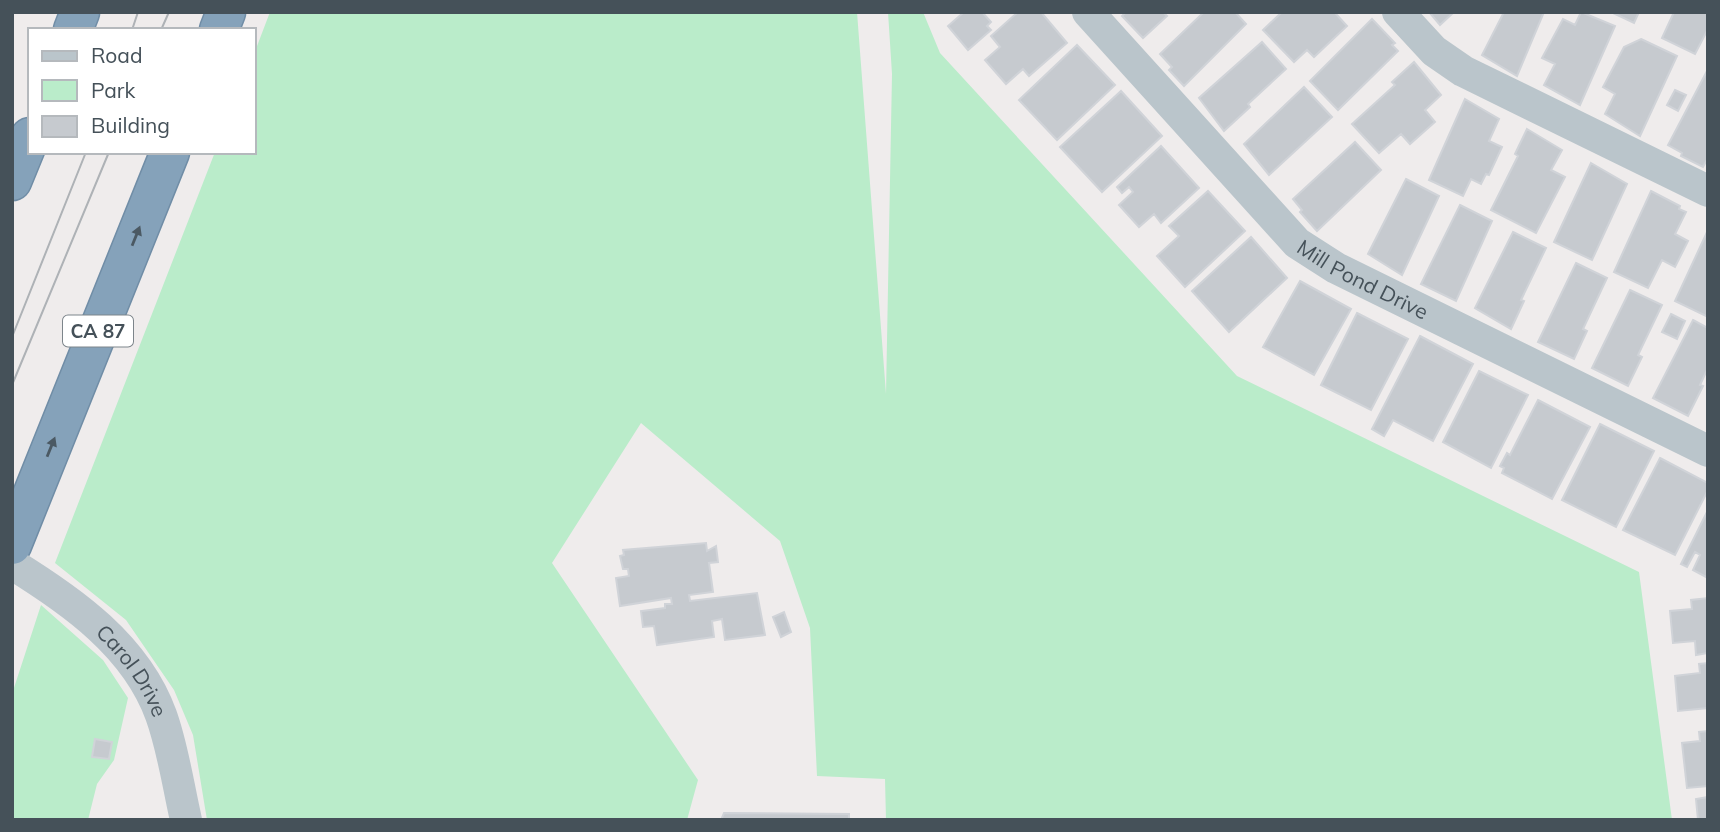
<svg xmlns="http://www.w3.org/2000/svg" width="1720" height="832" viewBox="0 0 1720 832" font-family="Mulish,sans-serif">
	<rect width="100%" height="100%" fill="#efecec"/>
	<path fill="#baecca" d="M270 12H857L886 394 892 74 888 12H923L940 53 1237 376 1639 572 1672 820H886L885 779 817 776 810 628 780 541 641 423 552 563 698 780 687 820H207L193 735 174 690 126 620 55 563 215 152H254V54Z
		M41 605 103 660 128 698 114 760 97 784 88 820H12V694Z"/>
	<path fill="#c6cacf" stroke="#d0d3d8" stroke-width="2" d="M964 12H982L991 22 987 26 991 30 968 50 948 26Z
		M1018 12H1041L1067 43 1029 76 1023 69 1006 84 985 60 1000 47 991 36Z
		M1126 12H1163L1167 16 1143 38 1122 16Z
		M1204 12H1235L1246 24 1184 86 1169 70 1172 67 1160 54Z
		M1282 12H1338L1336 14 1347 26 1314 57 1307 50 1294 62 1263 30Z
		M1429 12H1454L1440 25Z
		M1504 12H1544L1517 76 1482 55Z
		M1581 12 1615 26 1580 105 1544 85 1555 64 1542 58 1563 19 1575 25Z
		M1611 12H1639L1634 23Z
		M1674 12H1708V29L1695 54 1662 38Z
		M1372 19 1395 43 1392 45 1398 51 1338 110 1310 81Z
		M1641 39 1677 56 1640 136 1605 114 1615 94 1603 87 1624 47Z
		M1262 42 1286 69 1248 104 1250 107 1224 131 1199 98Z
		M1077 45 1115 85 1057 140 1019 100Z
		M1414 62 1441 95 1425 110 1435 122 1410 144 1401 134 1379 153 1352 124 1395 85 1392 82Z
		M1707 71 1708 158 1703 167 1681 156 1682 153 1668 145Z
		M1304 87 1332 117 1269 175 1244 144Z
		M1675 90 1686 95 1678 111 1667 105Z
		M1121 91 1162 136 1102 192 1060 147Z
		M1465 99 1499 119 1489 141 1502 147 1489 175 1486 174 1481 184 1471 179 1463 196 1429 180Z
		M1527 129 1562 150 1551 170 1565 177 1536 233 1491 210 1518 156 1515 154Z
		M1355 142 1381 170 1317 231 1300 212 1302 210 1293 199Z
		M1161 146 1199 188 1161 223 1154 214 1139 227 1119 205 1133 192 1129 187 1122 193 1117 187Z
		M1591 163 1627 184 1592 260 1554 242Z
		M1406 179 1439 196 1402 275 1368 254Z
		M1208 191 1245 231 1185 287 1157 256 1179 236 1169 226Z
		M1651 191 1680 206 1679 209 1686 212 1675 234 1688 241 1675 267 1662 260 1648 288 1614 272Z
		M1460 205 1492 221 1456 301 1421 284Z
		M1708 230V317L1675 301Z
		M1513 232 1546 248 1521 300 1524 301 1511 329 1475 308Z
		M1251 237 1287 278 1229 332 1192 291Z
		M1576 263 1607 278 1583 329 1587 331 1574 359 1538 342Z
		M1300 281 1351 309 1314 375 1263 347Z
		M1630 290 1662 305 1638 355 1642 357 1628 386 1592 368Z
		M1357 313 1408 339 1371 410 1321 385Z
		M1671 314 1685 321 1677 339 1662 332Z
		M1693 320 1708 328V368L1700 385 1703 386 1688 416 1653 398Z
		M1420 336 1473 364 1433 441 1393 420 1384 436 1372 429Z
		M1479 371 1528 395 1491 468 1443 442Z
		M1538 400 1590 427 1552 499 1502 473 1504 468 1500 466 1507 453 1510 455Z
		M1600 424 1654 451 1616 527 1562 500Z
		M1660 458 1708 483V490L1675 555 1623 530Z
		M1708 510V578L1693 570 1700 555 1695 552 1687 567 1681 564Z
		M706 543 707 551 716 546 718 562 709 563 713 592 689 595 690 601 757 593 765 635 725 640 722 619 712 621 714 637 657 645 654 626 643 627 641 611 665 608V604H672L671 598 620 606 616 578 629 576 628 569H623L620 556 624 555 623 550Z
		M1708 598V653L1696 655 1695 641 1673 643 1670 611 1692 609 1691 600Z
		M784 612 791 632 781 637 773 617Z
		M1708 663V708L1678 711 1675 676 1700 673 1699 664Z
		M1708 731V786L1687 788 1682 743 1700 741 1699 732Z
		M95 739 112 742 109 759 92 757Z
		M1708 797V820H1698L1696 799Z
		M724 813 849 814V820H721Z"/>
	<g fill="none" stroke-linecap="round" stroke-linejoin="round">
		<g stroke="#708da6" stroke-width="41">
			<path id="motorway" d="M73 30 80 12
				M219 30 226 12
				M12 181 30 137
				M12 545 170 152"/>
		</g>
		<g stroke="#bac5cb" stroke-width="32">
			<path id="s1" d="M1088 12 1297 243 1336 268 1708 451"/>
			<path d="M1398 12 1434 51 1463 71 1708 191"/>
			<path id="s2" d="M12 564C72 601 136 646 161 715 173 748 178 785 186 820"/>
		</g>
		<use href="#motorway" stroke="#85a2ba" stroke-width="38"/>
		<path stroke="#aeb2b6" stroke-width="2" d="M132 30 138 12
			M161 30 169 12
			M12 337 86 152
			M12 385 109 152"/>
	</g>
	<defs><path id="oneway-solid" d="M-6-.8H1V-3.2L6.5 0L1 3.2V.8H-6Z" transform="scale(1.75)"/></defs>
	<g fill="#4b5963">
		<use href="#oneway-solid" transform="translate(136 236) rotate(-68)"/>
		<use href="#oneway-solid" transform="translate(51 447) rotate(-68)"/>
	</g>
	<g text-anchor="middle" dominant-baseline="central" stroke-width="5" stroke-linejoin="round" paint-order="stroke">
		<rect fill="#fff" stroke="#7d858b" stroke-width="2" x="63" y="315.5" width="70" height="31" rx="5"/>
		<g font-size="19" font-weight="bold" fill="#455159">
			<text x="98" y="331">CA 87</text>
		</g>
		<g font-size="21" fill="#455159" stroke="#fff">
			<text stroke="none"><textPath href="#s1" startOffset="387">Mill Pond Drive</textPath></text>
			<text stroke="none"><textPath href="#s2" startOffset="163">Carol Drive</textPath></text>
		</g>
	</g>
	<rect width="1720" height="832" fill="none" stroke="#455159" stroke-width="28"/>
	<rect x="28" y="28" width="228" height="126" fill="#ffffff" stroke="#b5b9bd" stroke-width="2"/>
	<rect x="42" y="51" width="35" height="10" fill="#bac5cb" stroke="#b5b9bd" stroke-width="2"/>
	<text x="91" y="63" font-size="21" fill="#455159">Road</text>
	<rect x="42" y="80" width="35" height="21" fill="#baecca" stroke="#b5b9bd" stroke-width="2"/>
	<text x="91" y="98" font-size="21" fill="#455159">Park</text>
	<rect x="42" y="116" width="35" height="21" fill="#c6cacf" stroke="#b5b9bd" stroke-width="2"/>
	<text x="91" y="133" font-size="21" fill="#455159">Building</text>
</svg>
